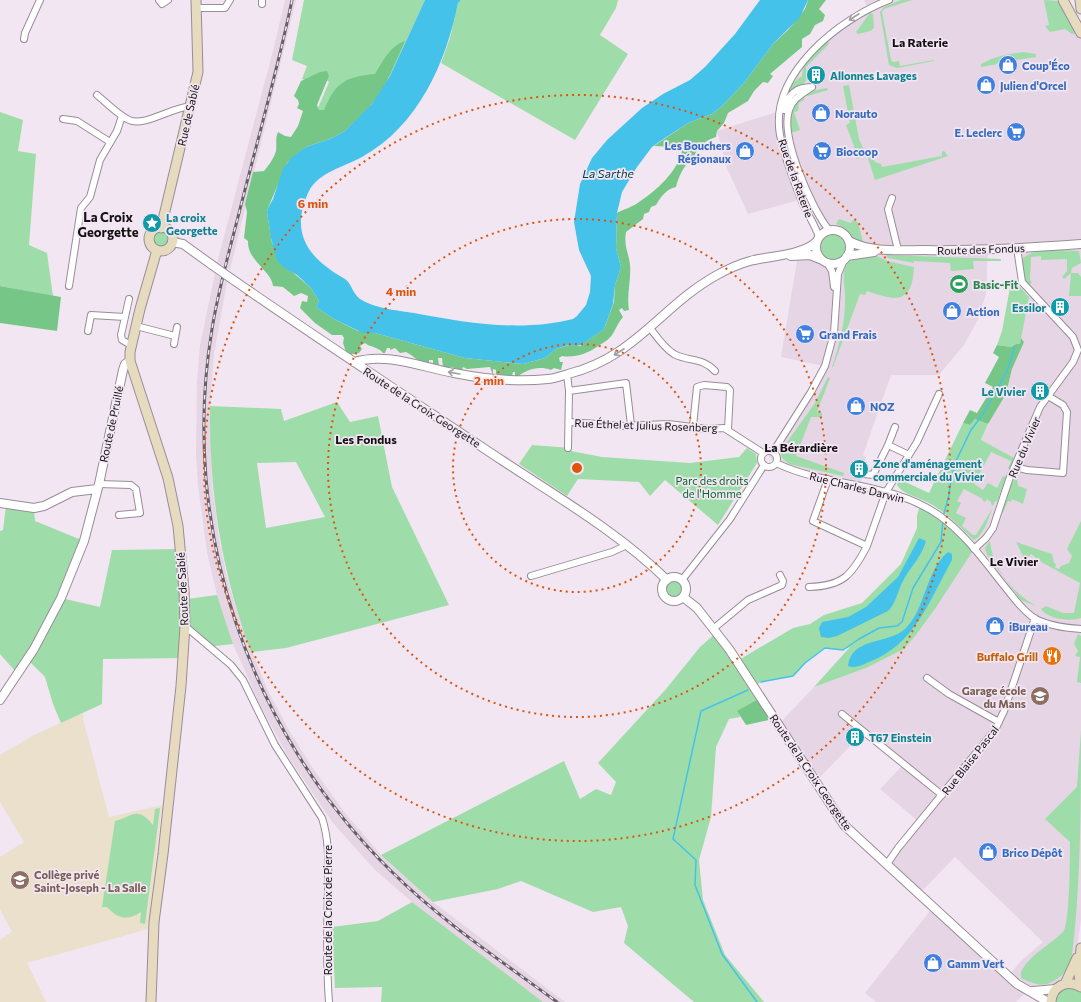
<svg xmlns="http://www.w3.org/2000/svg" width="1081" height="1002" viewBox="0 0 1081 1002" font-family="Commissioner,sans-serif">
	<rect width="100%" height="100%" fill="#f2e6f2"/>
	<path fill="#e6d5e5" d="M285 0H296L230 270 217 263 273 51Z
		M864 0H1056L1081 36V920L1076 955 1065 979 1049 989 1028 990 1016 1002H876L865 993 934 906 1008 976 1022 960 1043 942 955 857 920 893 887 864 919 822 880 789 903 765 864 732 816 781 779 724 814 687 866 668 904 649 916 635 935 609 946 521 991 418 1006 394 1012 369 1024 342 1021 338 1030 290 1022 282 1017 249H988L986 294 978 319 964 345 939 375H891L863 455 866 457 860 486 828 479 776 463 769 457 804 404 824 366 781 357 797 261 796 253 816 249V244L823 232 806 198 748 214 727 168 717 131 780 111 787 88 817 47 868 9Z
		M215 274 227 282 214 354 210 406 212 485 219 538 227 578 241 624 268 691 290 732 312 767 345 813 381 855 433 902 565 1002H543L412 902 374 869 333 823 289 758 260 705 233 644 217 595 207 552 198 485 196 455 197 382 200 345Z"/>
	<path fill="#eae0cb" d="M83 713 84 723 109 817 162 805 148 929 27 963 46 1002H0V940L12 932 0 909V857L24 842 0 802V755L34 735Z"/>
	<path fill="#9edda9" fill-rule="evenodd" d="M304 0H425L390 76 312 122 329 82 322 76 316 83 302 79 307 66 292 60Z
		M461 0H618L616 8 600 35 628 54 575 140 441 63 450 38 458 3Z
		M901 0H912L884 9 882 12 891 60 893 62 899 61 900 66 934 60V61L897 68 889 65 880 12 884 7Z
		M1044 0 1058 1 1065 8 1079 33 1072 34 1065 29 1050 32 1045 26 1049 25Z
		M870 13 873 14 874 28 870 31 858 34 856 32Z
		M826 42H829L828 45 806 67C809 91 800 81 788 93L791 84 802 76 803 67 816 51Z
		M1023 52 1036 54V57L997 63V64L981 67V64C995 56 1007 54 1023 52Z
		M849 85 859 139 865 152 869 151 875 162 881 164 882 167 942 156V152L944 151 948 156 875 180 867 155 856 159 854 146 846 125 850 123 843 86Z
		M827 88 828 90 804 97V100L799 103 798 111 794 112 800 130 791 133C786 103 800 92 827 88Z
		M0 112 23 120 18 151 36 154 29 245 47 253 53 296 0 286Z
		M839 219 851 223 853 220 858 222 863 242C852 242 848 228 836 224Z
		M151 239a10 10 0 1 1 20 0a10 10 0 1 1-20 0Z
		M819 247a14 14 0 1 1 28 0a14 14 0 1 1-28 0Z
		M1079 251 1081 263 1072 268 1071 273H1078L1081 277V296H1069L1071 273 1064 279 1062 277 1067 271V259L1041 260V256L1031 257 1030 280 1032 282 1029 286C1023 278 1021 268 1023 258 1037 247 1062 251 1079 251Z
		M875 255 887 261 914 267C912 305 896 301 867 291L865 295 860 294 833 367H832C840 343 846 319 845 295 845 284 840 271 849 262 855 256 867 257 875 255Z
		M886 255 1001 259V261H973L974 269 951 271 950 263 914 261V263L888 258Z
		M1015 281 1029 297 1020 344H1016L1011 347 997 345 1002 331 1011 282Z
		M828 377 830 378 817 412 822 413V417H811L796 456 844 473 843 476 789 464 782 458 780 452 815 403Z
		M337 402 350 422 378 416 392 487 449 605 286 648 251 652C221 571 209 492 210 406L281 409 284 421ZM296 462 325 517 266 528 257 463Z
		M975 419 988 424 981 440 1014 458 1010 469 1008 468 1011 461 991 452 974 484 983 490 988 483 997 488 1003 476 1006 477 997 502 995 501 993 506 991 504V502L987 499 985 502 982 500 983 499 964 489 957 501 961 503 956 513 966 518 962 526 973 535H976L992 509C989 518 983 536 974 540 959 526 945 511 927 502 918 497 902 494 897 485L899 479 929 493 963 423 970 425Z
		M532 445 571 448V451L602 457 690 463 739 457 747 448 756 454 757 463 718 525 665 480 650 496 639 482 578 479 567 496 519 464Z
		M1017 476 1018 486 1027 489 1023 504 1012 499 1011 502 1008 501 1003 513H1002L1011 484Z
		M920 505 928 509 974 549 935 609 916 635 904 649 866 668 814 687 850 647 843 650 825 648 805 663 793 676 761 682 754 686 761 697 738 711 740 717 729 719 716 747 711 817 699 860 703 900 725 955 764 1002H694L624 943 628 926 621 907 593 912 521 881 498 889 433 902 381 855 564 761 580 799 596 789 611 795 616 782 598 763 666 689 700 647 716 633 737 661 793 628 810 624 824 615 862 603 901 564 917 528V516Z
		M6 506 34 511 35 521 84 541 61 598 100 607 112 550 181 549 187 599 217 595 233 644 206 647 193 635 188 636 187 658 103 659 102 704 61 723 53 704 45 677 25 657 15 671 0 654V531L3 530Z
		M1081 521V618C1071 622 1047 619 1041 609L1046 606 1063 613H1074L1080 583 1043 563 1031 554 1025 560 1016 542 1052 554 1054 563 1056 564 1055 568 1059 569 1061 566 1069 563 1072 556 1067 549Z
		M990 541C992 568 1013 593 1036 606L1021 600 987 555 985 548Z
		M665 589a9 9 0 1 1 18 0a9 9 0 1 1-18 0Z
		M1078 634 1081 636V683L1077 682 1080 657 1075 656 1078 651 1074 644Z
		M1081 730C1081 807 1081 896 1070 971H1066C1050 987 1041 988 1021 978V972C1029 955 1050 945 1063 932 1070 926 1070 855 1070 842L1045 819 1077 787Z
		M160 808 145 924 140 923 141 912C127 921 118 919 107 907H102L115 821C132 817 137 805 153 825L155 809Z
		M412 902 543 1002H381L382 987 335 988 332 927 378 921Z
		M1068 986 1081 991V1002H1054C1055 997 1063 987 1068 986Z"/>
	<path fill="#76c787" d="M808 0H826L819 9 825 15 823 21 815 25 810 34 802 39V47L770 74 773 76 768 83 763 82 754 91 748 101 728 113 724 123 717 131 716 137C709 139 699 145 696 152 694 156 696 157 692 161H689C683 168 678 178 676 187 666 189 661 197 656 205L651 207 649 212 644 214 643 219 626 232C624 244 627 249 629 259 633 274 626 293 629 310L624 311 622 308 619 310 623 317C617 324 616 329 612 335 608 341 602 343 597 347 586 354 575 358 562 356L559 358 560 362H563L561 370 554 368 551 370C538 365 526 370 517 377L515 376V372H513L512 376 496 374V370L493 369V375L490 367 467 369 463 367 462 370 451 367 448 368H443L442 358H438L439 366H433V360H429V363C420 364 414 356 406 352L400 353 395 348 390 350V348H387L385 353H383C379 347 369 347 365 343L360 346 362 349 359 353 347 355 343 343 344 338 342 335H332L315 323 300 308 302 301 307 302 308 296 301 293 294 296 283 287 273 286C272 271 247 261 248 241L244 238 247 212 245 204 253 172 264 171C269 165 274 158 276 151 277 144 275 138 278 132L285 136 291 137 298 126 303 111 297 108 299 104 298 100 294 96 301 81 320 72 327 71 329 76 317 105 319 110H324C336 82 345 77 375 74 383 61 390 46 405 41L383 90 368 109 345 131 330 139 306 147 287 163 268 208 267 212 272 243 290 270 311 288 319 301 316 307 334 319 358 331 375 333 465 358 523 364 545 358 556 349 569 345 580 346 604 329 614 302 615 285 621 267 616 248 617 213C624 209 633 207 639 202 657 190 677 172 682 151L676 147 654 146 688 123 712 114 722 106 744 83 773 44 788 30 805 9Z
		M0 286 61 297 57 331 0 323Z
		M1021 338 1024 342 1012 369 1006 394 988 424 975 419 970 425 963 423 970 410 977 413 993 387 985 383 999 357 993 353 997 345 1011 347 1016 344H1020Z
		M758 699 769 720 746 725 737 711Z"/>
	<path fill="#45c2ea" d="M425 0H461L458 3C446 63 418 126 362 157 344 167 319 172 309 191 289 233 308 258 345 279 351 283 352 291 357 296 360 300 366 302 370 304 383 309 400 311 414 313 466 323 522 332 573 319L577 316 586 305 590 292 591 276 579 250 574 222 580 184 592 158 607 140 642 108 663 94 690 80 705 67 735 34 760 0H808L800 17 773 44 744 83 722 106 712 114 688 123 662 140 652 147 637 167 622 192 617 213 616 248 621 267 615 285 613 304 604 329 583 344 577 346 568 345 556 349 545 358 523 364 465 358 375 333H363L334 319 316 307 319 301 311 288 297 275 283 267 277 260 271 238 267 212 268 208 273 199 283 169 291 158 306 147 330 139 345 131 372 104 390 76Z
		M919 538 926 541C922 557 909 568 902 583 897 593 896 603 888 611L837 636 829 638 821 637 819 628 822 622 848 617 866 607 898 577Z
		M948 552 952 554V560C930 599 915 645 869 662 862 665 855 669 848 666 851 637 889 644 905 629 926 609 925 571 948 552Z"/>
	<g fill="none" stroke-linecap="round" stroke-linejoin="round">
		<path stroke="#45c2ea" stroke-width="1.5" d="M943 517 949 495 950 486 955 463 971 430 983 414 1007 371 1015 346
			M761 682 793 676 805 663 825 648 843 650 859 639 879 628 897 626 902 622 913 588 941 542 943 520
			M748 690 701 711 673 839 696 860 695 885 722 954 757 1002"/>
		<g stroke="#988d97" stroke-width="8">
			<path id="minor" d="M159 0 162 4 168 0
				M262 0V4
				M196 8H225L230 0
				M24 39 25 33 40 0
				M812 87C802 94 793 98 789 110 780 137 812 210 829 230
				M97 95C107 103 117 114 129 120 144 127 173 107 191 106
				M784 110C788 94 796 87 812 87
				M63 119 77 121 110 142
				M892 198 888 209 898 250
				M819 237C815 225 808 215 803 204 795 184 784 156 780 135 769 74 839 19 889 0
				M827 263 832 271 834 287
				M69 286 81 208 90 197 100 160 117 131 122 116
				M129 299 121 335 122 340 131 345
				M136 326 175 336
				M650 328C657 337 664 348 674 354 689 362 702 357 715 371
				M88 331 91 315 125 317
				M174 344 177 327
				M567 374 569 391 568 448
				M569 391 626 383 631 425
				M569 422 624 426 668 424 708 429 724 428 763 453
				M693 426 697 387 704 385 727 387 730 390 728 429
				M888 445 895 427
				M761 459a8 8 0 1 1 16 0a8 8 0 1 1-16 0Z
				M773 452 811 392 825 366 834 333 838 274 844 260
				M776 463C828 488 891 481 940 516 966 535 985 562 1005 587 1014 598 1022 610 1034 618 1048 626 1066 628 1081 629
				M1015 467 1027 470 1063 473 1067 412 1063 405 1048 396
				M864 474 873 475 888 445 909 455
				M828 479 813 521 867 546 886 492 917 442 939 394
				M99 484 131 485 136 489 140 513 119 515
				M974 549 986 538 993 528 1010 477 1040 407 1073 362 1078 350 1073 337 1022 282 1017 248
				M531 576 612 552 627 545
				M682 580 730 519 764 465
				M809 587C843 586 852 575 867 546
				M185 626 231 665 243 680 275 745 322 818C330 842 328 867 328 891 327 928 326 965 329 1002
				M713 629 748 600 782 585 783 581 780 575
				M927 678 949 694 999 722
				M842 714 942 795
				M887 864 898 848 995 730 1004 711 1035 618"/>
		</g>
		<g stroke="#988d97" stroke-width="10">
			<path id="tertiary" d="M816 247a17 17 0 1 1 34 0a17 17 0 1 1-34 0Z
				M849 241C871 253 900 250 924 250 977 251 1029 248 1081 244
				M172 242 183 244 212 265
				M791 256 810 255 820 259
				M847 256 874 252
				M232 279C321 341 413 401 503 461 559 498 619 533 667 580
				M354 362C388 352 421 367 454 373 484 379 518 382 548 379 554 379 561 376 568 374 636 357 661 306 717 275 728 269 739 264 750 261 769 256 803 255 816 242
				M0 503 34 508 44 506 72 492 97 489
				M662 589a12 12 0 1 1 24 0a12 12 0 1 1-24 0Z
				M683 597 697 608 729 649 844 825 1017 984 1048 1002
				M0 700 34 649 61 598 84 541 99 484 123 370 125 364 130 361
				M1033 991 1056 989"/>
		</g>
		<g stroke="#988d97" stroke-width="11">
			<path id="secondary" d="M1063 0 1081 33
				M1080 0 1081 9
				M149 239a12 12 0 1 1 24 0a12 12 0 1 1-24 0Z
				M161 228 198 72 196 0
				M1081 948 1079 975 1081 985
				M1065 984 1077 958
				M151 1002 154 922 163 854 181 686 185 626 184 590 178 526 168 478 130 361V352L140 309 157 250
				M1051 1002C1052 986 1067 979 1081 987"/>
		</g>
		<use href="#minor" stroke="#fff" stroke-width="6"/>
		<use href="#tertiary" stroke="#fff" stroke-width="8"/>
		<use href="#secondary" stroke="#e6dbbe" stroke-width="9"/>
		<g stroke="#665f66" stroke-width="3">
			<path id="rail" d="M292 0C277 73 256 145 238 217 228 255 218 292 212 329 179 527 248 730 390 870 440 920 500 960 557 1002"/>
		</g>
		<use href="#rail" stroke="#f2e6f2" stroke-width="1.5" stroke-dasharray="4.5" stroke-linecap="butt"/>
		<g stroke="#988d97" stroke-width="10" stroke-linecap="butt">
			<path id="tertiary-bridge" d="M212 265 232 279"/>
		</g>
		<use href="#tertiary-bridge" stroke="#fff" stroke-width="8"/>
	</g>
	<defs><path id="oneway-shaft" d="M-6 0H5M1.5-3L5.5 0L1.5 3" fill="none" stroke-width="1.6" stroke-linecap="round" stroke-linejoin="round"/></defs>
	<g stroke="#a19fa1">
		<use href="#oneway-shaft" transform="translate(854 17) rotate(147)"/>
		<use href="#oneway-shaft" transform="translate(619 352) rotate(147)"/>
		<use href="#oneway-shaft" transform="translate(454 373) rotate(-170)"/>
	</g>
	<g fill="none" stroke="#dd550c" stroke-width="2" stroke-dasharray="2 4">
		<circle cx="577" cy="468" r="124"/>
		<circle cx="577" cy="468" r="249"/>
		<circle cx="577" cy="468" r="373"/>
	</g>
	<defs>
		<g id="shop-disc" transform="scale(1)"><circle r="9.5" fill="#3f7fe0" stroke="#f2e6f2"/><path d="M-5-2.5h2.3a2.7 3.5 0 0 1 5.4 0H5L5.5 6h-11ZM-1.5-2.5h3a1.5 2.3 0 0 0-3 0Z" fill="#fff"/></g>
		<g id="building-disc" transform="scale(1)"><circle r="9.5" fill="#0f9aa8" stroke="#f2e6f2"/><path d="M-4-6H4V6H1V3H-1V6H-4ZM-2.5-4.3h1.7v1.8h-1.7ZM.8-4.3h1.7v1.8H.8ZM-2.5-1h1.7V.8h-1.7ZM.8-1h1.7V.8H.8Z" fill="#fff"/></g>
		<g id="supermarket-disc" transform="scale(1)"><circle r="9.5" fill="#3f7fe0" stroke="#f2e6f2"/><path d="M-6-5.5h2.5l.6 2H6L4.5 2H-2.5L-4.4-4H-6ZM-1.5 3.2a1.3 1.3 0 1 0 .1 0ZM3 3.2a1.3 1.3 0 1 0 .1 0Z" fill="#fff"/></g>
		<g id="sight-disc" transform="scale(1)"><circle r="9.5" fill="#0f9aa8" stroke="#f2e6f2"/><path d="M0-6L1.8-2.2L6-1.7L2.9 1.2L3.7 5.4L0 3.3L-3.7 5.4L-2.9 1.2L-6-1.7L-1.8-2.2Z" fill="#fff"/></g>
		<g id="stadium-disc" transform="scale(1)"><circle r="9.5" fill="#2e9e5b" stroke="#f2e6f2"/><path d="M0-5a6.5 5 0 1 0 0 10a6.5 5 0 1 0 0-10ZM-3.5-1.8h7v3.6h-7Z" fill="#fff"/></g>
		<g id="restaurant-disc" transform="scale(1)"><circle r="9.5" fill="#e8710a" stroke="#f2e6f2"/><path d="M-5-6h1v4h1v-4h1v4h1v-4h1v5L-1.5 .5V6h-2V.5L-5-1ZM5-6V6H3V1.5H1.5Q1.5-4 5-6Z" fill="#fff"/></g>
		<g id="university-disc" transform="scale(1)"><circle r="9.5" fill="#8d6e63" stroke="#f2e6f2"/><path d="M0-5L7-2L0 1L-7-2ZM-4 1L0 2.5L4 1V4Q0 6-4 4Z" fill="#fff"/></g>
		<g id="school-disc" transform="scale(1)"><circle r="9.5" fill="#8d6e63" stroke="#f2e6f2"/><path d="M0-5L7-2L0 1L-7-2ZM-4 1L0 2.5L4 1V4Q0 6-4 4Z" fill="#fff"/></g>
	</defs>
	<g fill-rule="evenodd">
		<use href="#shop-disc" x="1008" y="65"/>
		<use href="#building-disc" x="816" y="75"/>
		<use href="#shop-disc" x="986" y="85"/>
		<use href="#shop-disc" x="821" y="113"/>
		<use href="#supermarket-disc" x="1016" y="132"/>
		<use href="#shop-disc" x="745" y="151"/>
		<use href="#supermarket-disc" x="822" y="151"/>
		<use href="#sight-disc" x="152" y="223"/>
		<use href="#stadium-disc" x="959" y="284"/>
		<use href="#building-disc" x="1060" y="307"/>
		<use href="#shop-disc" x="952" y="311"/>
		<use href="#supermarket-disc" x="805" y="334"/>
		<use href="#building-disc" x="1040" y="391"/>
		<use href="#shop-disc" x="856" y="406"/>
		<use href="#building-disc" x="859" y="469"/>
		<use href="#shop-disc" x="995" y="626"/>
		<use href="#restaurant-disc" x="1052" y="656"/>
		<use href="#university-disc" x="1040" y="696"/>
		<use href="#building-disc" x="855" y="737"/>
		<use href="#shop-disc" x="988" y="852"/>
		<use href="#school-disc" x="20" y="880"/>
		<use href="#shop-disc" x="933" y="963"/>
	</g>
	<g text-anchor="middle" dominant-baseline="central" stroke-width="3.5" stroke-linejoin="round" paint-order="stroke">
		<g font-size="11" font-weight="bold" fill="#366cbe" stroke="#f2e6f2" text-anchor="start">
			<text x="1022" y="65">Coup'Éco</text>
			<text x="1000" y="85">Julien d'Orcel</text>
			<text x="835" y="113">Norauto</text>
			<text x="1002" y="132" text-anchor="end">E. Leclerc</text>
			<text x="731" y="145" text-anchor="end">Les Bouchers<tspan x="731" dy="13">Régionaux</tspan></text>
			<text x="836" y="151">Biocoop</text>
			<text x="966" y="311">Action</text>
			<text x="819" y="334">Grand Frais</text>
			<text x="870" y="406">NOZ</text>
			<text x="1009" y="626">iBureau</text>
			<text x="1002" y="852">Brico Dépôt</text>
			<text x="947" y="963">Gamm Vert</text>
		</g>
		<g font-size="11" font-weight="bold" fill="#0d838f" stroke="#f2e6f2" text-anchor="start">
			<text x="830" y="75">Allonnes Lavages</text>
			<text x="166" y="217">La croix<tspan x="166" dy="13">Georgette</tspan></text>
			<text x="1046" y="307" text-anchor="end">Essilor</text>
			<text x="1026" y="391" text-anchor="end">Le Vivier</text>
			<text x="873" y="463">Zone d'aménagement<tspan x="873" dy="13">commerciale du Vivier</tspan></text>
			<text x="869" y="737">T67 Einstein</text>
		</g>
		<g font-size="11" fill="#130f13" stroke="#f2e6f2">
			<text transform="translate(188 115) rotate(-77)">Rue de Sablé</text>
			<text transform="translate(796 178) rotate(70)">Rue de la Raterie</text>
			<text transform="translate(981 249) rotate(-2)">Route des Fondus</text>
			<text transform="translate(422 407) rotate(33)">Route de la Croix Georgette</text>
			<text transform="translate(111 424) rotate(-78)">Route de Pruillé</text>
			<text transform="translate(646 425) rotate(2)">Rue Éthel et Julius Rosenberg</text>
			<text transform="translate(1024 447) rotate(-67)">Rue du Vivier</text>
			<text transform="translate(857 487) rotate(14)">Rue Charles Darwin</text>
			<text transform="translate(182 589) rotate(-93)">Route de Sablé</text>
			<text transform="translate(970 760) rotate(-52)">Rue Blaise Pascal</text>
			<text transform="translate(811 772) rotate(56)">Route de la Croix Georgette</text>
			<text transform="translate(327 910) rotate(-90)">Route de la Croix de Pierre</text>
		</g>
		<g font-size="11" font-weight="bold" fill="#27864d" stroke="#f2e6f2" text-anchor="start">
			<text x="973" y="284">Basic-Fit</text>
		</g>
		<g font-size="11" fill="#08662c" stroke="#f2e6f2">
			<text x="712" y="480">Parc des droits<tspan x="712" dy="13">de l'Homme</tspan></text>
		</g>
		<g font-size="11" font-weight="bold" fill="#c56008" stroke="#f2e6f2" text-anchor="end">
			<text x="1038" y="656">Buffalo Grill</text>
		</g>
		<g font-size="11" font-weight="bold" fill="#785e54" stroke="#f2e6f2" text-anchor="end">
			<text x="1026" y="690">Garage école<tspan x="1026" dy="13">du Mans</tspan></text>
			<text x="34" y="874" text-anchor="start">Collège privé<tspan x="34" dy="13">Saint-Joseph - La Salle</tspan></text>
		</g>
		<g font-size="12" font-weight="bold" fill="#130f13" stroke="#f2e6f2">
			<text x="920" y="42">La Raterie</text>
			<text x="366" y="439">Les Fondus</text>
			<text x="801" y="447">La Bérardière</text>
			<text x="1014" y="561">Le Vivier</text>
		</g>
		<g font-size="12" font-style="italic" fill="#003748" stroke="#f2e6f2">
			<text x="608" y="173">La Sarthe</text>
		</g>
		<g font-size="13" font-weight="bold" fill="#130f13" stroke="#f2e6f2">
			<text x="108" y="217">La Croix<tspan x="108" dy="15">Georgette</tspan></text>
		</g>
	</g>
	<circle cx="577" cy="468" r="6" fill="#dd550c" stroke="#f2e6f2" stroke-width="2"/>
	<g font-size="12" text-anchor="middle" font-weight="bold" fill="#dd550c" stroke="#f2e6f2" stroke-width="3.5" stroke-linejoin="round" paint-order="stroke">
		<text x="313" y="208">6 min</text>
		<text x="401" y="296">4 min</text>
		<text x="489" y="385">2 min</text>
	</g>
</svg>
